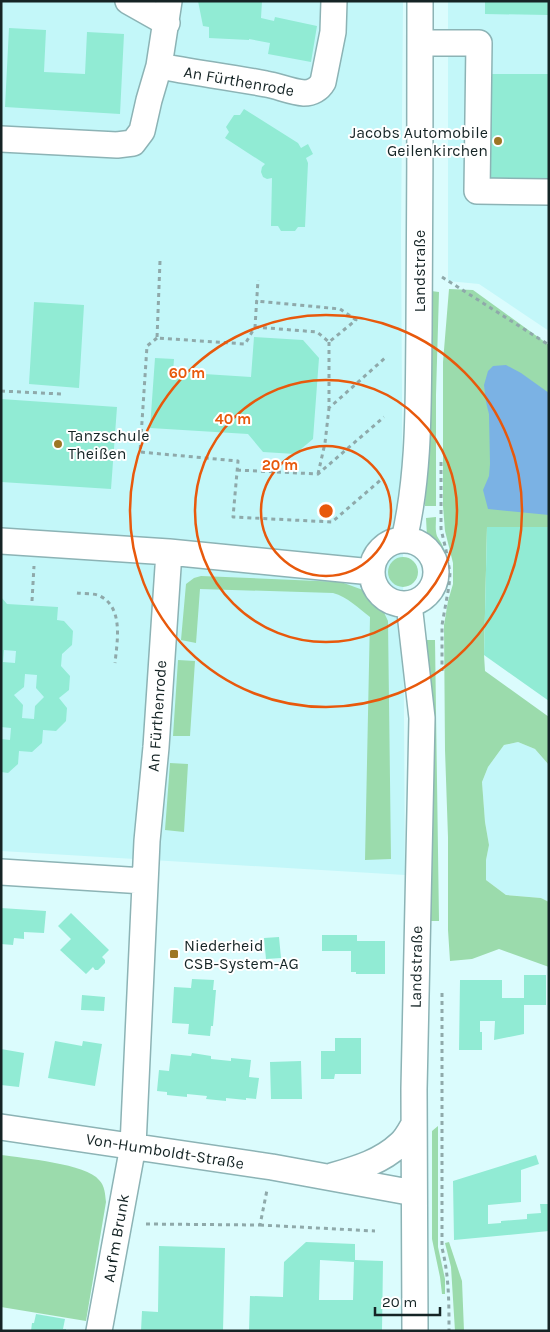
<svg xmlns="http://www.w3.org/2000/svg" width="550" height="1332" viewBox="0 0 550 1332" font-family="Karla,sans-serif">
	<rect width="100%" height="100%" fill="#dbfcfd"/>
	<path fill="#c3f7f9" d="M1 1H403L401 236 405 875 1 851Z
		M448 1H549V331L479 284 448 281Z
		M518 742 535 749 549 765V902L541 898 506 895 486 880V860L489 845 485 822 482 782 488 767 504 745Z"/>
	<path fill="#9bdbac" d="M449 289 473 290 549 345V543L547 527H487L484 655 485 671 549 717V765L535 749 518 742 504 745 488 767 482 782 485 822 489 845 486 860V880L506 895 541 898 549 902V967L499 949 472 959 450 961 448 930V837L445 750 444 625 448 601 453 584V563L445 531 443 506V362Z
		M431 291 439 292 436 395V506H425Z
		M436 517C436 524 435 530 437 536 440 542 444 545 444 552L427 537 426 518Z
		M388 572a15 15 0 1 1 30 0a15 15 0 1 1-30 0Z
		M201 576 341 582 363 590 380 604 388 621 391 859 365 860 370 617C358 608 348 597 333 593L200 589 196 643 181 640 186 584 194 578Z
		M426 640H435L439 921H431L429 792 431 728Z
		M178 660 195 661 190 736H173Z
		M170 763 188 764 184 832 165 830Z
		M438 1126V1247L445 1279V1294H442L440 1277 432 1239V1131Z
		M1 1155C23 1158 87 1164 99 1180 105 1186 105 1194 106 1202L86 1321 1 1307Z
		M449 1242 462 1281 464 1331H455L451 1267 445 1243Z"/>
	<path fill="#7bb2e4" d="M506 365 521 373 549 393V515L488 509 483 490 489 476 490 464 489 414 486 402 484 385 488 371 493 366Z"/>
	<path fill="#91ebd4" fill-rule="evenodd" d="M198 1H262L261 18 274 21 275 17 317 26 311 62 268 54 270 43 249 39V40L209 38V27L203 26Z
		M485 1H549V15L485 14Z
		M9 28 46 30 44 72 85 74 87 32 124 34 120 114 5 107Z
		M487 74H549V178H487Z
		M244 109 298 143 301 148 308 144 313 154 306 158 308 163 305 227H298L295 231H281L278 226H271L272 178 267 179 263 177 261 172 262 167 265 164 225 138 229 132 226 127 234 115H240Z
		M34 302 84 305 79 388 29 384Z
		M254 337 303 340 319 358 313 439 295 454 263 452 248 434 150 428 155 358 174 359 173 372 251 377Z
		M1 399 117 407 111 489 1 482Z
		M487 527H548L549 543V701L484 655Z
		M1 597 7 604 58 607 57 620 64 621 73 631 72 645 62 654 61 666 70 676 69 690 59 698 67 708 66 721 56 731 43 730 42 743 32 752 19 751 18 764 8 773 1 772V739L10 740 11 728 1 727ZM4 650 16 651 15 663 3 662ZM25 674 37 675 36 688 44 697 35 706 34 719 22 718 23 705 14 695 24 687Z
		M1 908 46 911 44 933 24 932V939L14 938 13 945 1 944Z
		M71 913 109 950 102 957 105 960V963L98 970H95L93 967 86 974 60 950 71 939 58 926Z
		M322 935H357V941H385V974H356V972H351V951H322Z
		M279 937 281 958 266 959 264 938Z
		M524 975H546V1005H524V1034L494 1040 495 1021H480V1032H482V1050H459L460 980H502V998H524Z
		M192 979 214 980 213 990H216L213 1026H211L210 1036 188 1034 189 1024 172 1023 174 987 191 988Z
		M82 995 105 997 104 1011 81 1010Z
		M335 1038H361V1074H335L334 1079H321V1051H335Z
		M55 1041 82 1046 83 1041 102 1044 95 1086 48 1078Z
		M1 1049 24 1053 19 1087 1 1085Z
		M192 1053 211 1056V1059L231 1061V1058L251 1060 249 1077 259 1078 256 1099 246 1098V1100L226 1098V1101L206 1099 207 1096 187 1094V1097L167 1095V1092L157 1091 159 1070 169 1071 171 1054 191 1056Z
		M301 1061 302 1099H271L270 1062Z
		M536 1155 539 1164 521 1170V1202L488 1205V1224L501 1223V1221L527 1219V1214L541 1213 540 1204H549V1231L454 1240 453 1181Z
		M306 1242 355 1244V1260L383 1261 382 1331H249L250 1296 283 1297 284 1262ZM320 1260 354 1262 353 1300H319Z
		M159 1246 225 1248 223 1331H141L142 1311 158 1312Z
		M36 1314 65 1319 63 1329H66V1331H31L32 1323H34Z"/>
	<g fill="none" stroke-linecap="round" stroke-linejoin="round">
		<g stroke="#8cb3b5" stroke-width="28">
			<path id="minor" d="M128 1 167 23
				M420 43H479L477 191 549 192
				M159 66C195 73 231 77 266 84 278 86 291 92 304 93 312 93 319 89 323 82L333 32 334 1
				M1 139 117 145 133 143 142 131 149 100 159 66 169 1
				M372 572a32 32 0 1 1 64 0a32 32 0 1 1-64 0Z
				M404 540C420 472 418 401 419 332 420 222 420 111 420 1
				M1 541 169 552 372 572
				M409 604 422 718 414 1089 415 1331
				M1 872 144 881
				M1 1127 272 1167 414 1193
				M332 1176C356 1169 381 1162 400 1144 406 1139 410 1131 414 1124
				M99 1331 133 1146 147 841 156 747 169 552"/>
		</g>
		<path stroke="#8fa9aa" stroke-width="3" stroke-dasharray="4 4" stroke-linecap="butt" d="M160 261 157 338 245 344 255 327 258 280
			M442 277 549 345
			M255 327 317 332 329 342 356 320 340 309 256 301
			M157 338 147 346 140 452 238 461 233 517 332 522 383 478
			M329 342V408L385 358
			M1 391 61 394
			M441 462V529L446 550 450 573 449 586 442 625V671
			M237 470 318 474 384 417
			M318 474 325 443 329 408
			M77 593C84 594 94 593 100 596 124 608 117 642 115 663
			M32 601 34 566
			M442 993V1248C449 1275 449 1303 449 1331
			M146 1224 260 1225 267 1190
			M260 1225 375 1231"/>
		<use href="#minor" stroke="#fff" stroke-width="25"/>
	</g>
	<g fill="none" stroke="#e8590c" stroke-width="2.5">
		<circle cx="326" cy="511" r="65"/>
		<circle cx="326" cy="511" r="131"/>
		<circle cx="326" cy="511" r="196"/>
	</g>
	<g fill="#9e7624" stroke="#fff" stroke-width="2">
		<circle cx="498" cy="141" r="5"/>
		<circle cx="58" cy="444" r="5"/>
		<rect x="169" y="949" width="10" height="10" rx="2.5"/>
	</g>
	<g text-anchor="middle" dominant-baseline="central" stroke-width="4" stroke-linejoin="round" paint-order="stroke">
		<g font-size="16" fill="#152425" stroke="#fff">
			<text transform="translate(239 81) rotate(10)">An Fürthenrode</text>
			<text transform="translate(419 271) rotate(-90)">Landstraße</text>
			<text transform="translate(157 716) rotate(-86)">An Fürthenrode</text>
			<text transform="translate(416 967) rotate(-89)">Landstraße</text>
			<text transform="translate(165 1151) rotate(9)">Von-Humboldt-Straße</text>
			<text transform="translate(116 1238) rotate(-80)">Auf'm Brunk</text>
		</g>
		<g font-size="16" fill="#152425" stroke="#fff" text-anchor="start">
			<text x="488" y="132" text-anchor="end">Jacobs Automobile<tspan x="488" dy="18">Geilenkirchen</tspan></text>
			<text x="68" y="435">Tanzschule<tspan x="68" dy="18">Theißen</tspan></text>
			<text x="184" y="945">Niederheid<tspan x="184" dy="18">CSB-System-AG</tspan></text>
		</g>
	</g>
	<circle cx="326" cy="511" r="8" fill="#e8590c" stroke="#fff" stroke-width="2.5"/>
	<g font-size="15" text-anchor="middle" font-weight="bold" fill="#e8590c" stroke="#fff" stroke-width="4" stroke-linejoin="round" paint-order="stroke">
		<text x="187" y="378">60 m</text>
		<text x="233" y="424">40 m</text>
		<text x="280" y="470">20 m</text>
	</g>
	<rect width="550" height="1332" fill="none" stroke="#152425" stroke-width="5"/>
	<path d="M375 1307v8h65v-8" fill="none" stroke="#152425" stroke-width="2.5"/>
	<text x="382" y="1307" font-size="15" fill="#152425" stroke="#ffffff" stroke-width="4" paint-order="stroke">20 m</text>
</svg>
